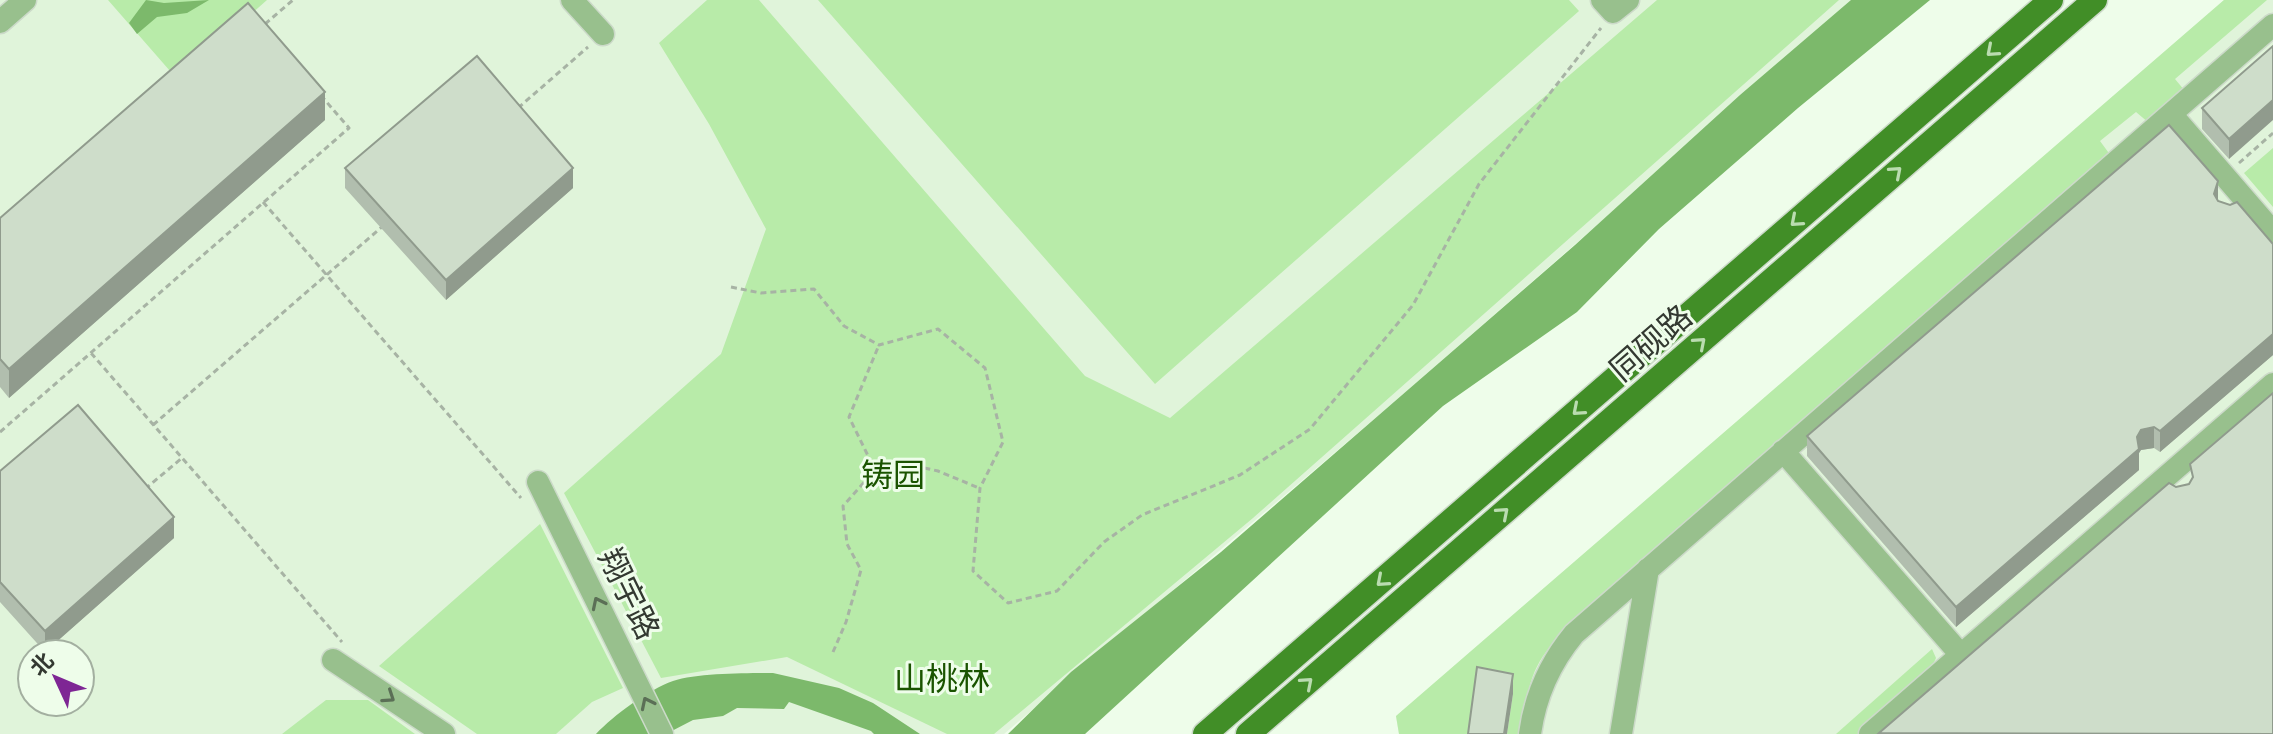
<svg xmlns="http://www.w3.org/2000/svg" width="2273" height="734" viewBox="0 0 2273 734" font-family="Jost,'Noto Sans SC',sans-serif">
	<rect width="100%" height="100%" fill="#eefdea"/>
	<path fill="#e0f4da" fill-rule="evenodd" d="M0 0H1855L1393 403 1004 734H0ZM32 654H80V702H32Z
		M2224 0H2273V734H1399L1396 716Z"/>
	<path fill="#b8eba9" d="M108 0H267L177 79Z
		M707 0H759L1085 376 1170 418 1657 0H1839L1253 518 994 734H947L787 657 661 678 564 493 721 354 766 229 709 124 659 43Z
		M818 0H1569L1579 11 1155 384Z
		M2224 0H2267L2175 79 2185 91 2149 123 2136 112 2100 141 2111 156 1572 622C1533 662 1529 676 1522 731L1519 734H1507L1513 694 1471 734H1399L1396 716Z
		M2273 148V207L2244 173Z
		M540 524 623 688 592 702 556 734H477L379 666Z
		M1932 649 1936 658C1926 685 1880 715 1858 734H1836Z
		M326 700H368L415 734H282Z"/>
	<path fill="#7cb96b" d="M146 0 164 3 209 0 187 13 157 17 137 34 129 23Z
		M1851 0H1930L1798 108 1659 229 1577 312 1443 406 1085 734H1008L1071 672 1221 552 1575 245 1740 95Z
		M773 673 839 688 873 703 920 734H874L871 731 789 702 784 709 737 708 723 716 693 720 666 734H596C614 715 648 690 673 681 697 673 747 673 773 673Z"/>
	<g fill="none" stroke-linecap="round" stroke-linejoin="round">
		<g stroke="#ccdac9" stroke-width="25">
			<path id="minor" d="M572 0 603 34
				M1602 0 1613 12 1628 0
				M0 22 25 0
				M2171 114 2273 232
				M1783 451 1961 655
				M538 482 662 734
				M333 660 444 734
				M1530 734C1535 697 1550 663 1574 634L2273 25
				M1621 734 1648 569
				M1870 734 2273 384"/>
		</g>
		<g stroke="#ccdac9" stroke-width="27">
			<path id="major" d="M1205 734 2051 0
				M1248 734 2095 0"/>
		</g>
		<path stroke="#a7b3a4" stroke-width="3" stroke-dasharray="6 4" stroke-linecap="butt" d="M265 24 293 0
			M518 108 588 47
			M2239 163 2273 133
			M263 202 521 498
			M731 287 761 293 814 289 844 326 879 345 938 329 985 368 1003 442 980 488 973 571 1008 603 1057 591 1104 542 1142 515 1240 475 1310 429 1413 305 1479 184 1601 28
			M91 353 342 642
			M153 425 383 226
			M0 432 349 128 324 99
			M875 470 911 465 938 471 979 488
			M145 489 182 458
			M833 652 846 622 861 570 847 544 843 506 875 470 849 417 879 345"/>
		<use href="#minor" stroke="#98c08d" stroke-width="22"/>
		<use href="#major" stroke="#418e27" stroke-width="24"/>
	</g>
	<path fill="#b1beae" d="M2273 46 2229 159 2202 129V108Z
		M325 120 9 398 0 387V218Z
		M345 168 573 188 446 300 345 188Z
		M2218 201 2273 244V355L2160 452 2154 448 2141 450 2139 453V470L1956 627 1807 456V436Z
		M0 471 174 538 45 652 0 602Z"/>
	<path fill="#909b8d" d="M325 92V120L9 398V369Z
		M2273 100V120L2229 159V139Z
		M573 168V188L446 300V280Z
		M2218 181V202L2214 194Z
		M2273 334V355L2160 452V431Z
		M2154 427V448L2141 450 2139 453V470L1956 627V607L2137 437 2141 430Z
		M174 517V538L45 652V631Z
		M1513 674V694L1507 734H1504Z"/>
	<path fill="#ceddca" stroke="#909b8d" stroke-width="2" d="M248 3 325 92 9 369 0 359V218Z
		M2273 46V100L2229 139 2202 108Z
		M477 56 573 168 446 280 345 168Z
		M2169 125 2218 181 2214 194 2218 201 2230 205 2237 202 2273 244V334L2160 431 2154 427 2141 430 2137 437 2139 449 1956 607 1807 436Z
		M2273 393V734L1879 733 2169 483 2176 487 2189 484 2193 477 2190 464Z
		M78 405 174 517 45 631 0 582V471Z
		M1477 667 1513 674 1504 734H1468Z"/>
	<defs><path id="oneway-chevron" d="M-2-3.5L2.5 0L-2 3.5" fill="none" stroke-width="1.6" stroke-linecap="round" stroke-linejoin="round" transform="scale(2)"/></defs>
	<g stroke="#badcb0">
		<use href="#oneway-chevron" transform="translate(1992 51) rotate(139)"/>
		<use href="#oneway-chevron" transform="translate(1896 172) rotate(-41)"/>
		<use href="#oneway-chevron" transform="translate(1796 221) rotate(139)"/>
		<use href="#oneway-chevron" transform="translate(1700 343) rotate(-41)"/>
		<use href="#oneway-chevron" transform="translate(1578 410) rotate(139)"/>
		<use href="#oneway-chevron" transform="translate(1503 513) rotate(-41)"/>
		<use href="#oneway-chevron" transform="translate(1382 581) rotate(139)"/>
		<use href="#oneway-chevron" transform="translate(1307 683) rotate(-41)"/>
	</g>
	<g stroke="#5b6f56">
		<use href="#oneway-chevron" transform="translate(598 603) rotate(-116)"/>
		<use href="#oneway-chevron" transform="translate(389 697) rotate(34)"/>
		<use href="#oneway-chevron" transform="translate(647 703) rotate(-116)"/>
	</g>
	<g text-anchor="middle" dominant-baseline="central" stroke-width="6" stroke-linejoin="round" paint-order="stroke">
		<g font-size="32" fill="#333931" stroke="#eefdea">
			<text transform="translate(1651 343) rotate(-41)">同砚路</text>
			<text transform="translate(629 594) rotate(64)">翔宇路</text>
		</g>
		<g font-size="32" fill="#1a5400" stroke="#eefdea">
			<text x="893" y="475">铸园</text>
			<text x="942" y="679">山桃林</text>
		</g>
	</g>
	<g transform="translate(56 678) rotate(314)"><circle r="38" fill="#eefdea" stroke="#a3afa0" stroke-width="2"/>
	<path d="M0-6L14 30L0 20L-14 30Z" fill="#7e2694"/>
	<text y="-12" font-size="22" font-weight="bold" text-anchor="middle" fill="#333931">北</text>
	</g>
</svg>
